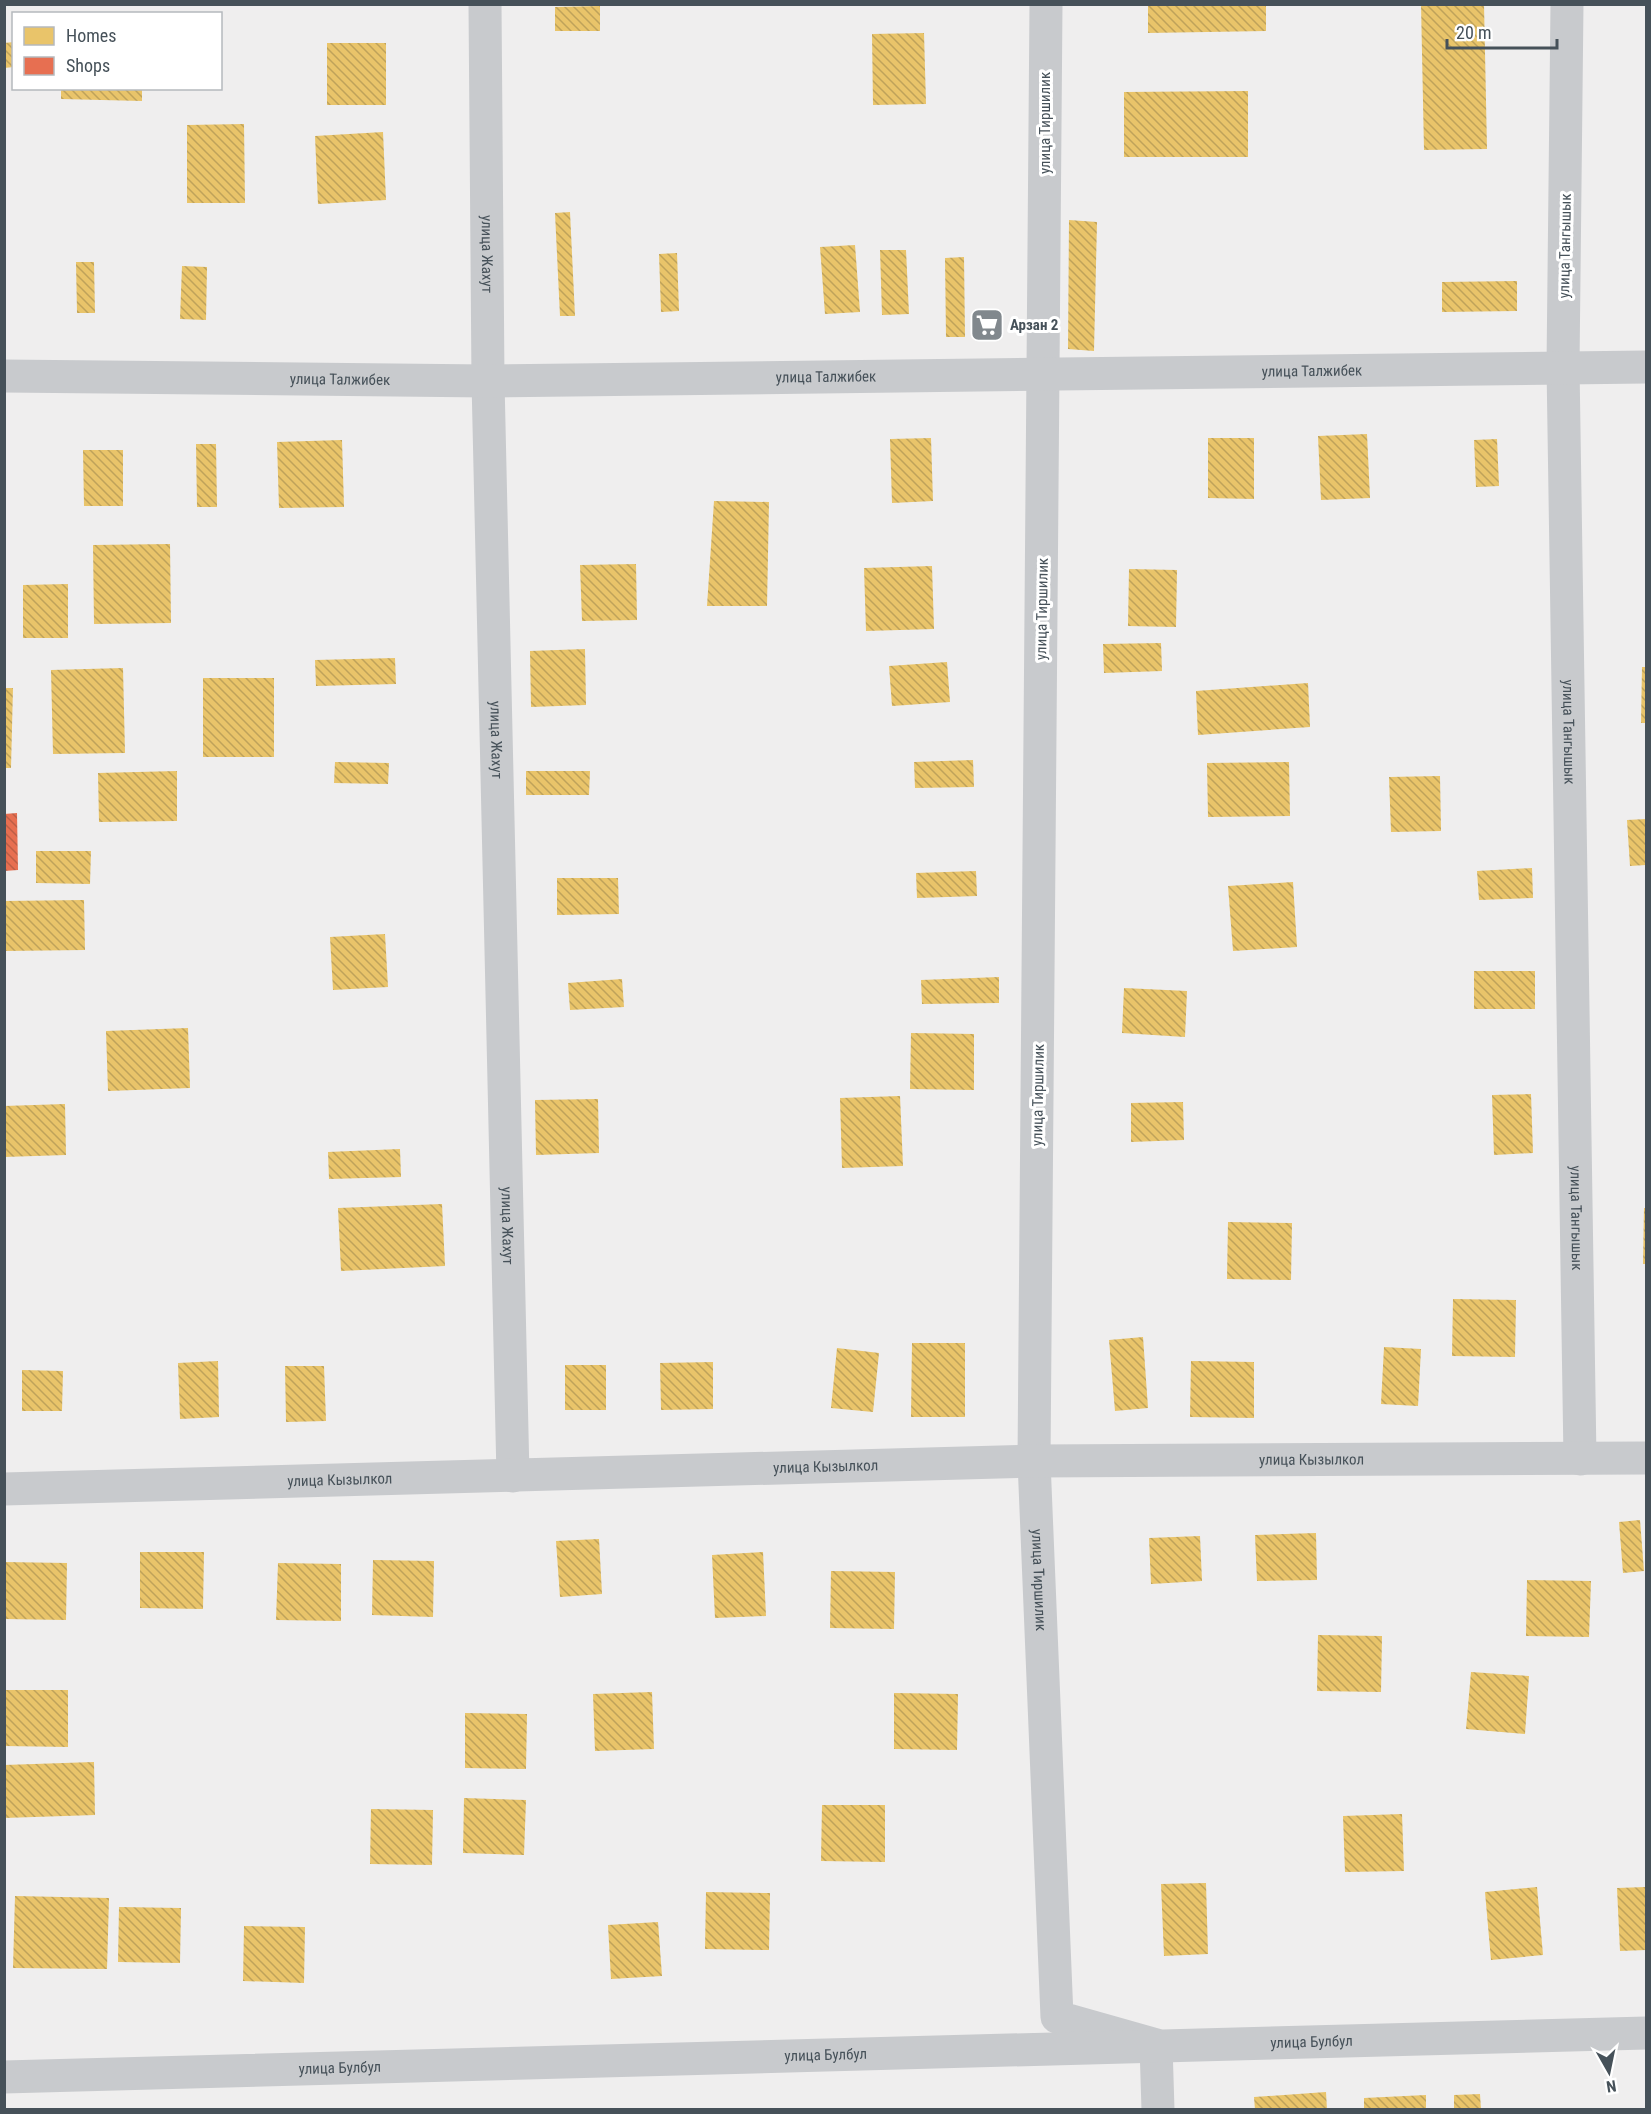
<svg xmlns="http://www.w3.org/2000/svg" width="1651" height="2114" viewBox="0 0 1651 2114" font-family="'Roboto Condensed',sans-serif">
	<defs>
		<pattern id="homes-back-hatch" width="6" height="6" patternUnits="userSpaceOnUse" patternTransform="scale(1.5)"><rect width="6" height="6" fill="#e9c46a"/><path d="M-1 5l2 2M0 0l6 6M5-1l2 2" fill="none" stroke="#bfa25a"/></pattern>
		<pattern id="shops-back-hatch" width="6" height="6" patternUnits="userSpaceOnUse" patternTransform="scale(1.5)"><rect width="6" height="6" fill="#e76f51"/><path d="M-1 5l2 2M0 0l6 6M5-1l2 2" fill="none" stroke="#bd5e46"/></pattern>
	</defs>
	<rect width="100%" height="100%" fill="#efeeee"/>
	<path fill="url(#homes-back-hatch)" d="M1148 4H1266V31L1148 33Z
		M1421 4H1484L1487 149 1424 150Z
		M600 6V31H555V7Z
		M924 33 926 104 873 105 872 34Z
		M14 42V67L4 68V43Z
		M327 43H386V105H327Z
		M61 88H142V101L61 99Z
		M1248 91V157H1124V92Z
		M244 124 245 203H187V125Z
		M383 132 386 200 318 204 315 136Z
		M570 212 575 316H560L555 213Z
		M1069 220 1097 222 1094 351 1068 349Z
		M855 245 860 312 825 314 820 247Z
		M880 250H906L909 314 882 315Z
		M677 253 679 311 661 312 659 254Z
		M964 257 965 337H946L945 258Z
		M76 262H94L95 313H77Z
		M182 266 207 267 206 320 180 319Z
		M1517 281V311L1442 312V282Z
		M1367 434 1370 498 1321 500 1318 436Z
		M931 438 933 501 892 503 890 439Z
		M1208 438H1254V499L1208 498Z
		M1497 439 1499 486 1476 487 1474 440Z
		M342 440 344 507 279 508 277 442Z
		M196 444H216L217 507H197Z
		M83 450H123V506H84Z
		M714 501 769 502 767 606H707Z
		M170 544 171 623 94 624 93 545Z
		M636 564 637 620 582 621 580 565Z
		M932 566 934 629 866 631 864 568Z
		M1129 569 1177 570 1176 627 1128 626Z
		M68 584V638H23V585Z
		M1161 643 1162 671 1104 673 1103 644Z
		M585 649 586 705 531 707 530 651Z
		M395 658 396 684 316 686 315 660Z
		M947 662 950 702 892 706 889 666Z
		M1642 667H1646V723H1641Z
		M123 668 125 753 53 754 51 670Z
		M203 678H274V757H203Z
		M1308 683 1310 727 1198 735 1196 691Z
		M4 688H13L11 768H4Z
		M973 760 974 787 915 788 914 762Z
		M335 762 389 763 388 784 334 783Z
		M1289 762 1290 816 1208 817 1207 763Z
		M177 771V821L99 822 98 773Z
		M526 771H590L589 795H526Z
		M1440 776 1441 831 1391 832 1389 777Z
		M1646 819V865L1630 866 1627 820Z
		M36 851H91L90 884 36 883Z
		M1532 868 1533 898 1479 900 1477 871Z
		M976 871 977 896 917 898 916 873Z
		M557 878H618L619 914 557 915Z
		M1293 882 1297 947 1233 951 1228 886Z
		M84 900 85 950 5 951 4 901Z
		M385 934 388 987 333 990 330 937Z
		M1474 971H1535V1009H1474Z
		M999 977V1003L922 1004 921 980Z
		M622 979 624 1007 570 1010 568 983Z
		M1124 988 1187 991 1185 1037 1122 1033Z
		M188 1028 190 1088 108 1091 106 1031Z
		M911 1033 974 1034V1090L910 1089Z
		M1531 1094 1533 1153 1494 1155 1492 1095Z
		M900 1096 903 1166 842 1168 840 1098Z
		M598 1099 599 1153 536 1155 535 1100Z
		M1183 1102 1184 1140 1131 1142V1103Z
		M65 1104 66 1155 4 1157V1106Z
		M400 1149 401 1177 329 1179 328 1152Z
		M442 1204 445 1266 341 1271 338 1208Z
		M1644 1208H1646V1264H1643Z
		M1228 1222 1292 1223 1291 1280 1227 1279Z
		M1453 1299 1516 1300 1515 1357 1452 1356Z
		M1143 1337 1148 1408 1115 1411 1109 1340Z
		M912 1343H965V1417H911Z
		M1384 1347 1421 1349 1418 1406 1381 1404Z
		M837 1348 879 1353 873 1412 831 1408Z
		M218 1361 219 1417 180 1419 178 1363Z
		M1191 1361 1254 1362V1418L1190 1417Z
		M713 1362V1409L661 1410 660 1363Z
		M565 1365H606V1410H565Z
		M285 1366H324L326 1421 286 1422Z
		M22 1370 63 1371 62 1411H22Z
		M1640 1520 1644 1571 1623 1573 1619 1522Z
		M1316 1533 1317 1580 1257 1581 1255 1535Z
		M1200 1536 1202 1581 1151 1584 1149 1538Z
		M599 1539 602 1594 560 1597 556 1541Z
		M140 1552H204L203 1609 140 1608Z
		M763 1552 766 1616 715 1618 712 1555Z
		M373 1560 434 1561 433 1617 372 1615Z
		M4 1562 67 1563 66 1620 4 1619Z
		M278 1563 341 1564V1621L276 1620Z
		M831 1571 895 1572 894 1629 830 1628Z
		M1527 1580 1591 1581 1589 1637 1526 1636Z
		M1318 1635 1382 1636 1381 1692 1317 1691Z
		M1471 1672 1529 1676 1525 1734 1466 1729Z
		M5 1690H68V1747L4 1746Z
		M652 1692 654 1749 595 1751 593 1694Z
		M894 1693 958 1694 957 1750 894 1749Z
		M465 1713 527 1714 526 1769 465 1768Z
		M94 1762 95 1815 4 1818V1765Z
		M464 1798 526 1800 524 1855 463 1853Z
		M822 1805H885V1862L821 1861Z
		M371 1809 433 1810 432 1865 370 1864Z
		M1402 1814 1404 1871 1345 1872 1343 1816Z
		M1206 1883 1208 1954 1164 1956 1161 1884Z
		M1537 1887 1543 1955 1491 1960 1485 1892Z
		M1646 1887V1950L1620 1951 1617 1888Z
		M706 1892 770 1893 769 1950 705 1949Z
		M15 1896 109 1898 107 1969 13 1968Z
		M119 1907 181 1908 180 1963 118 1962Z
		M658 1922 662 1976 611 1979 608 1925Z
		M244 1926 305 1927 304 1983 243 1981Z
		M1326 2092 1327 2110H1255L1254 2097Z
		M1480 2094 1481 2110H1454V2095Z
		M1426 2095V2110H1364V2098Z"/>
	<path fill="url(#shops-back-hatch)" d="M17 813 18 870 4 871V814Z"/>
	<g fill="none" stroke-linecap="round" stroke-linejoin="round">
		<g stroke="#c8cacd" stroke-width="33">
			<path id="s1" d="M485 4 488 381 513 1476"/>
			<path id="s2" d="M1046 4 1034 1461 1057 2017 1156 2045 1158 2110"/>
			<path id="s3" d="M1567 4 1563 366 1580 1459"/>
			<path id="s4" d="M4 376 488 381 1646 367"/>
			<path id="s5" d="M4 1489 1034 1461 1646 1458"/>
			<path id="s6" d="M4 2077 1646 2033"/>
		</g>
	</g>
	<defs>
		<g id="supermarket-square" transform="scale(1.725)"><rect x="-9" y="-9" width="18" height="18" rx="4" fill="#81888d" stroke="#fff"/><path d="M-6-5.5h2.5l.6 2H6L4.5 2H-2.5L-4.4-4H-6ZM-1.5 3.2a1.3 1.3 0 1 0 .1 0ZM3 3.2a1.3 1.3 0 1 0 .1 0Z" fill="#fff"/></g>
	</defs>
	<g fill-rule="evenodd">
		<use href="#supermarket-square" x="987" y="325"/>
	</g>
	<g text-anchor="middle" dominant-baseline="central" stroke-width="6" stroke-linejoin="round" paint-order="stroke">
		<g font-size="15" fill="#465159" stroke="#fff">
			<text transform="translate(1045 123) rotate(-90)">улица Тиршилик</text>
			<text transform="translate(1565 246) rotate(-89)">улица Тангышык</text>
			<text stroke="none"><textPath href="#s1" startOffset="250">улица Жахут</textPath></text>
			<text stroke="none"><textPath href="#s4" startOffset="1308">улица Талжибек</textPath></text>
			<text stroke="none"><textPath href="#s4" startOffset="822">улица Талжибек</textPath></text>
			<text stroke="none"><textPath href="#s4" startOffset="336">улица Талжибек</textPath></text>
			<text transform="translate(1042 609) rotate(-89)">улица Тиршилик</text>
			<text stroke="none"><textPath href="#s3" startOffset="728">улица Тангышык</textPath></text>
			<text stroke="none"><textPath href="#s1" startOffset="736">улица Жахут</textPath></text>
			<text transform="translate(1038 1095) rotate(-89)">улица Тиршилик</text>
			<text stroke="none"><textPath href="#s3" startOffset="1214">улица Тангышык</textPath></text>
			<text stroke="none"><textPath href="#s1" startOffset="1222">улица Жахут</textPath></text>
			<text stroke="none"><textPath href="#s5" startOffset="1308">улица Кызылкол</textPath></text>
			<text stroke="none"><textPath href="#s5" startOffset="822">улица Кызылкол</textPath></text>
			<text stroke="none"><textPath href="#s5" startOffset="336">улица Кызылкол</textPath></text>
			<text stroke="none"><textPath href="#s2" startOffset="1576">улица Тиршилик</textPath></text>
			<text stroke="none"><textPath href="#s6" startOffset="1308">улица Булбул</textPath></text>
			<text stroke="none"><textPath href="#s6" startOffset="822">улица Булбул</textPath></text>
			<text stroke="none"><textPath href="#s6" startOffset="336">улица Булбул</textPath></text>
		</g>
		<g font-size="15" font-weight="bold" fill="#465159" stroke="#fff" text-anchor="start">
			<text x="1010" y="325">Арзан 2</text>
		</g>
	</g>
	<rect width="1651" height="2114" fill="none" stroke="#465159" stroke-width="12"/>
	<rect x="12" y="12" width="210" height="78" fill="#ffffff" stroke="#b5b9bd" stroke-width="1.5"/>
	<rect x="24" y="27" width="30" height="18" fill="#e9c46a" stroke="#b5b9bd" stroke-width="1.5"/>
	<text x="66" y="42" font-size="18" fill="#465159">Homes</text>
	<rect x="24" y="57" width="30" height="18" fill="#e76f51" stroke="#b5b9bd" stroke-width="1.5"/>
	<text x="66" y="72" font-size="18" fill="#465159">Shops</text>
	<g transform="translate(1609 2072) rotate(171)" stroke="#ffffff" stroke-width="4.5" paint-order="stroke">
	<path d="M0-4.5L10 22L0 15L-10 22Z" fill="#465159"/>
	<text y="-9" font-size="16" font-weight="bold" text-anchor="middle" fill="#465159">N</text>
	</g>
	<path d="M1447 39v9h110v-9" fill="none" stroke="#465159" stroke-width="3"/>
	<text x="1456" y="39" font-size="18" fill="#465159" stroke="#ffffff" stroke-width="4.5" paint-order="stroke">20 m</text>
</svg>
